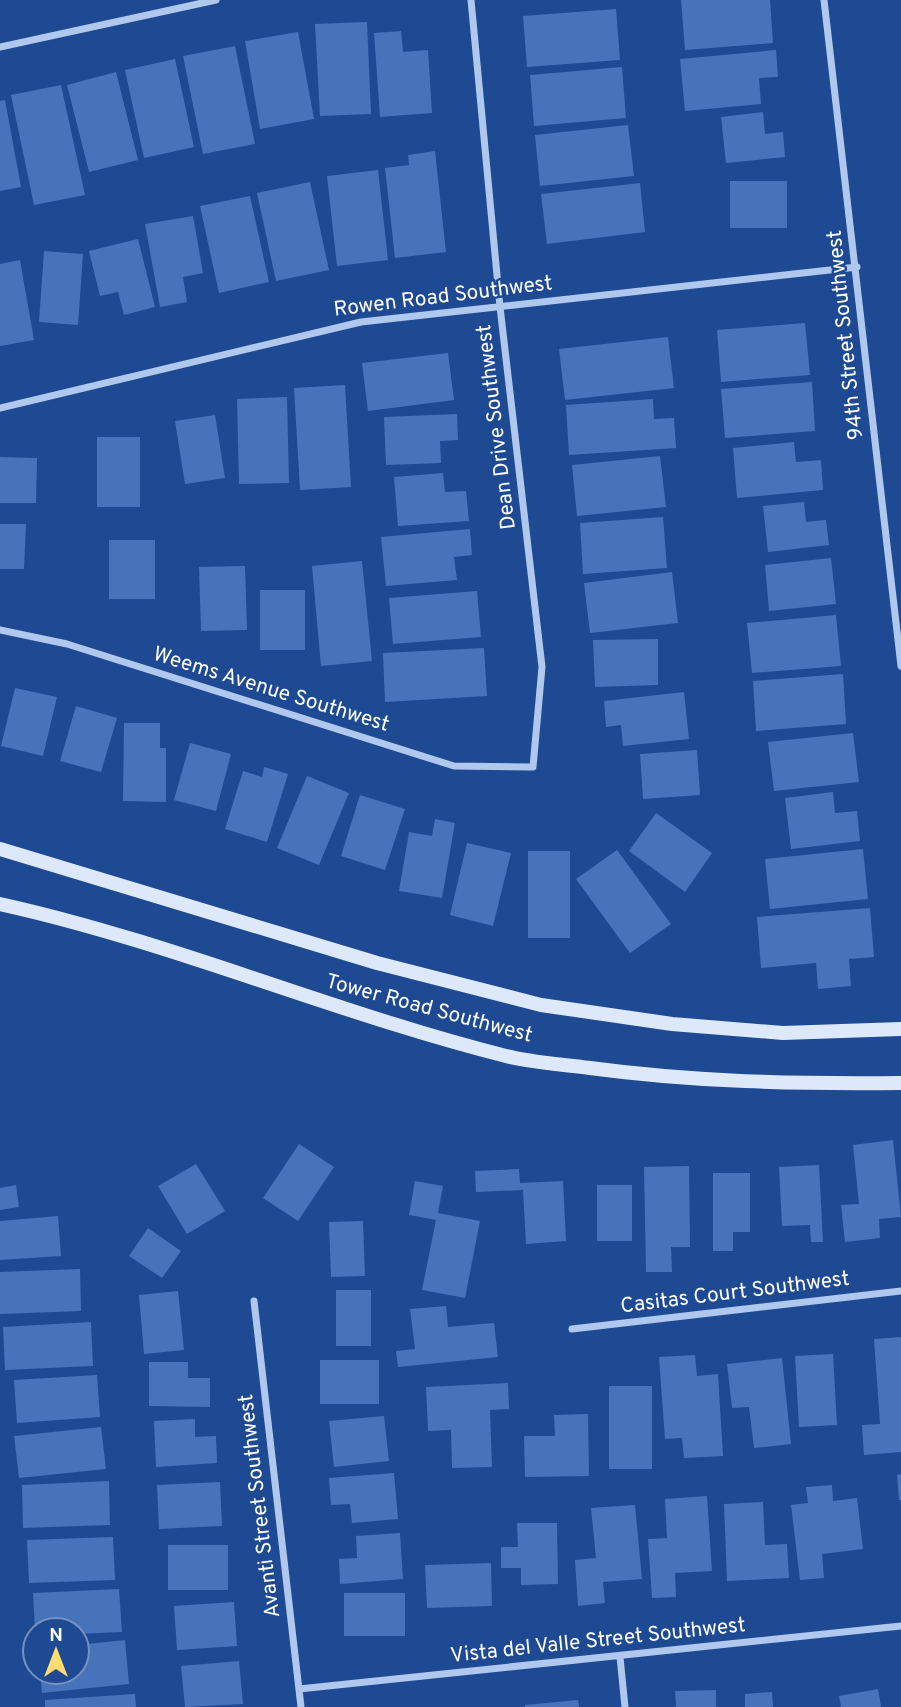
<svg xmlns="http://www.w3.org/2000/svg" width="901" height="1707" viewBox="0 0 901 1707" font-family="Overpass,sans-serif">
	<rect width="100%" height="100%" fill="#1e4a94"/>
	<path fill="#4673ba" d="M681 0H770L773 43 685 50Z
		M616 9 620 60 527 67 523 16Z
		M367 22 371 114 320 116 315 24Z
		M401 31 403 52 428 50 432 113 380 117 374 33Z
		M298 32 314 119 260 129 245 41Z
		M235 46 255 144 203 154 183 56Z
		M776 50 778 77 759 78 761 104 685 111 680 59Z
		M175 59 194 147 144 158 125 70Z
		M622 67 626 118 534 126 530 75Z
		M116 72 138 160 89 172 67 85Z
		M61 85 85 195 34 205 11 95Z
		M5 100 21 187 0 191V101Z
		M763 112 765 134 783 132 785 157 726 163 721 117Z
		M628 125 634 176 540 186 535 135Z
		M435 151 446 252 395 258 385 168 409 165 408 155Z
		M378 170 388 260 337 266 327 176Z
		M730 181H787V228H730Z
		M310 182 329 270 276 281 257 193Z
		M640 183 645 232 547 244 541 194Z
		M250 196 269 282 219 293 200 206Z
		M193 216 203 273 183 277 187 302 160 307 145 224Z
		M138 239 155 307 124 315 118 292 100 296 89 251Z
		M44 251 83 254 78 325 39 322Z
		M20 260 34 340 0 346V264Z
		M805 323 810 375 721 382 717 330Z
		M668 337 674 388 565 400 559 349Z
		M448 353 454 400 368 411 362 363Z
		M812 382 815 431 725 438 721 389Z
		M345 385 351 487 300 490 294 388Z
		M287 397 289 483 239 484 237 399Z
		M653 399 654 419 674 418 676 448 569 455 566 405Z
		M457 414 458 440 440 441 441 463 386 465 384 417Z
		M215 415 225 478 185 484 175 421Z
		M97 437H140V507H97Z
		M794 442 796 462 821 460 823 490 737 498 733 448Z
		M660 456 666 507 577 516 572 465Z
		M0 457 37 458 36 503H0Z
		M443 473 445 492 466 491 469 521 398 526 394 477Z
		M804 502 806 522 826 520 829 545 768 552 763 506Z
		M663 517 667 568 583 574 580 523Z
		M0 524H26L24 569H0Z
		M470 529 472 555 454 557 457 580 386 586 381 537Z
		M109 540H155V599H109Z
		M831 558 836 604 769 611 765 565Z
		M362 561 372 661 321 666 312 566Z
		M245 566 247 630 201 631 199 567Z
		M672 572 678 623 590 633 584 583Z
		M260 590H305V650H260Z
		M477 591 481 637 393 644 389 598Z
		M836 615 841 666 752 673 747 623Z
		M658 639V685L595 687 593 640Z
		M484 648 487 696 385 702 383 653Z
		M843 674 846 724 756 731 753 681Z
		M15 688 57 697 43 756 1 746Z
		M684 692 689 739 623 746 621 725 606 727 604 701Z
		M76 706 117 718 101 772 60 761Z
		M124 723H160V748H166V802L123 801Z
		M853 733 859 782 774 791 768 742Z
		M190 743 231 754 216 811 174 800Z
		M697 750 700 795 643 799 640 754Z
		M264 767 288 774 267 842 225 829 243 771 262 777Z
		M307 776 349 793 319 865 277 848Z
		M833 792 835 813 857 811 860 841 791 849 785 798Z
		M360 795 405 809 385 870 341 856Z
		M656 813 712 853 685 892 629 851Z
		M435 819 455 823 442 898 399 891 409 832 432 836Z
		M467 843 511 853 493 926 450 915Z
		M863 849 868 899 770 909 765 859Z
		M617 850 671 924 630 953 576 879Z
		M528 851H570V938H528Z
		M870 908 874 957 849 959 851 986 818 989 816 963 761 968 757 917Z
		M893 1140 901 1217 879 1219 880 1238 845 1242 841 1205 859 1204 853 1145Z
		M299 1144 334 1167 298 1221 263 1198Z
		M196 1164 225 1211 187 1234 158 1186Z
		M819 1165 823 1242H811L810 1225 782 1226 779 1167Z
		M689 1166 690 1247H671L672 1272H646L644 1167Z
		M519 1169 520 1183 563 1181 566 1241 526 1244 523 1190 476 1192 475 1171Z
		M713 1173H750V1232H733V1251H713Z
		M415 1181 443 1186 438 1213 480 1221 465 1298 422 1290 436 1220 409 1215Z
		M16 1185 19 1207 0 1210V1188Z
		M597 1185H632V1241H597Z
		M58 1216 61 1256 0 1260V1221Z
		M363 1221 365 1276 331 1277 329 1222Z
		M148 1228 181 1251 162 1278 129 1256Z
		M80 1269 81 1311 0 1314V1272Z
		M336 1290H371V1346H336Z
		M178 1291 184 1350 144 1354 139 1295Z
		M446 1306 448 1327 494 1323 498 1357 398 1367 396 1351 415 1349 410 1309Z
		M91 1322 93 1366 5 1370 3 1327Z
		M901 1337V1452L864 1455 862 1425 880 1424 874 1339Z
		M833 1354 837 1425 799 1427 795 1356Z
		M695 1355 697 1376 718 1374 723 1456 684 1458 682 1438 665 1439 659 1357Z
		M782 1358 791 1444 754 1448 749 1407 732 1408 727 1364Z
		M320 1360H379V1404H320Z
		M149 1362H188V1378H210V1407L149 1406Z
		M97 1375 100 1417 17 1423 14 1380Z
		M508 1383 509 1409 490 1410 492 1467 452 1468 451 1430 428 1431 426 1387Z
		M609 1386H652V1469H609Z
		M588 1414 589 1476 525 1477 524 1436H555L554 1415Z
		M384 1416 389 1461 334 1467 329 1421Z
		M195 1419V1437L216 1436 217 1463 156 1467 154 1421Z
		M101 1427 106 1469 19 1478 14 1436Z
		M394 1473 398 1519 352 1523 350 1504 331 1505 329 1478Z
		M901 1474V1500H899L897 1475Z
		M109 1481 110 1525 23 1528 22 1485Z
		M220 1482 222 1526 159 1529 157 1485Z
		M832 1485 833 1501 857 1498 863 1549 822 1554 824 1578 800 1580 791 1505 808 1503 806 1487Z
		M707 1496 712 1571 675 1573 676 1597 652 1598 648 1539 667 1538 665 1499Z
		M763 1502 765 1545 787 1544 789 1578 727 1581 724 1504Z
		M635 1505 642 1579 603 1582 605 1603 578 1606 575 1560 596 1558 591 1508Z
		M517 1523H557L558 1584 521 1585V1568H501V1547H518Z
		M400 1533 403 1579 340 1584 339 1559 357 1558 356 1536Z
		M113 1537 115 1580 29 1583 27 1540Z
		M168 1545H228V1590H168Z
		M491 1563 492 1606 427 1608 425 1565Z
		M119 1589 122 1632 77 1634V1630H35L33 1593Z
		M344 1593H405V1636H344Z
		M234 1602 237 1646 177 1650 174 1606Z
		M125 1640 129 1684 42 1693 40 1672H77V1645Z
		M239 1661 243 1704 185 1707 181 1666Z
		M878 1689 881 1707H841L839 1696Z
		M716 1690V1707H676L675 1691Z
		M772 1692 773 1707H745V1694Z
		M135 1694 136 1707H45V1700Z
		M578 1700 579 1707H525V1705Z"/>
	<g fill="none" stroke-linecap="round" stroke-linejoin="round">
		<path stroke="#b0c8ee" stroke-width="7" d="M824 0 901 666
			M0 47 216 0
			M0 408 361 322 857 267
			M0 630 67 644 454 766 533 767 542 667 500 307 471 0
			M254 1301 301 1707
			M572 1329 901 1291
			M620 1657 625 1707
			M299 1689 901 1626"/>
		<path stroke="#dde8fa" stroke-width="14" d="M0 849 377 963 541 1005 672 1024 783 1033 901 1029
			M0 904C172 942 335 1013 506 1056 533 1063 562 1064 590 1068 694 1082 796 1084 901 1083"/>
	</g>
	<g text-anchor="middle" dominant-baseline="central" stroke-width="5" stroke-linejoin="round" paint-order="stroke">
		<g font-size="21" fill="#fff" stroke="#1e4a94">
			<text transform="translate(443 297) rotate(-7)">Rowen Road Southwest</text>
			<text transform="translate(846 335) rotate(-96)">94th Street Southwest</text>
			<text transform="translate(497 427) rotate(-97)">Dean Drive Southwest</text>
			<text transform="translate(271 690) rotate(17)">Weems Avenue Southwest</text>
			<text transform="translate(429 1009) rotate(15)">Tower Road Southwest</text>
			<text transform="translate(735 1293) rotate(-7)">Casitas Court Southwest</text>
			<text transform="translate(260 1506) rotate(-97)">Avanti Street Southwest</text>
			<text transform="translate(598 1641) rotate(-6)">Vista del Valle Street Southwest</text>
		</g>
	</g>
	<g transform="translate(56 1651)"><circle r="33" fill="#1e4a94" stroke="#7892bf" stroke-width="2"/>
	<path d="M0-5L12 26L0 18L-12 26Z" fill="#fddd6f"/>
	<text y="-10" font-size="19" font-weight="bold" text-anchor="middle" fill="#ffffff">N</text>
	</g>
</svg>
